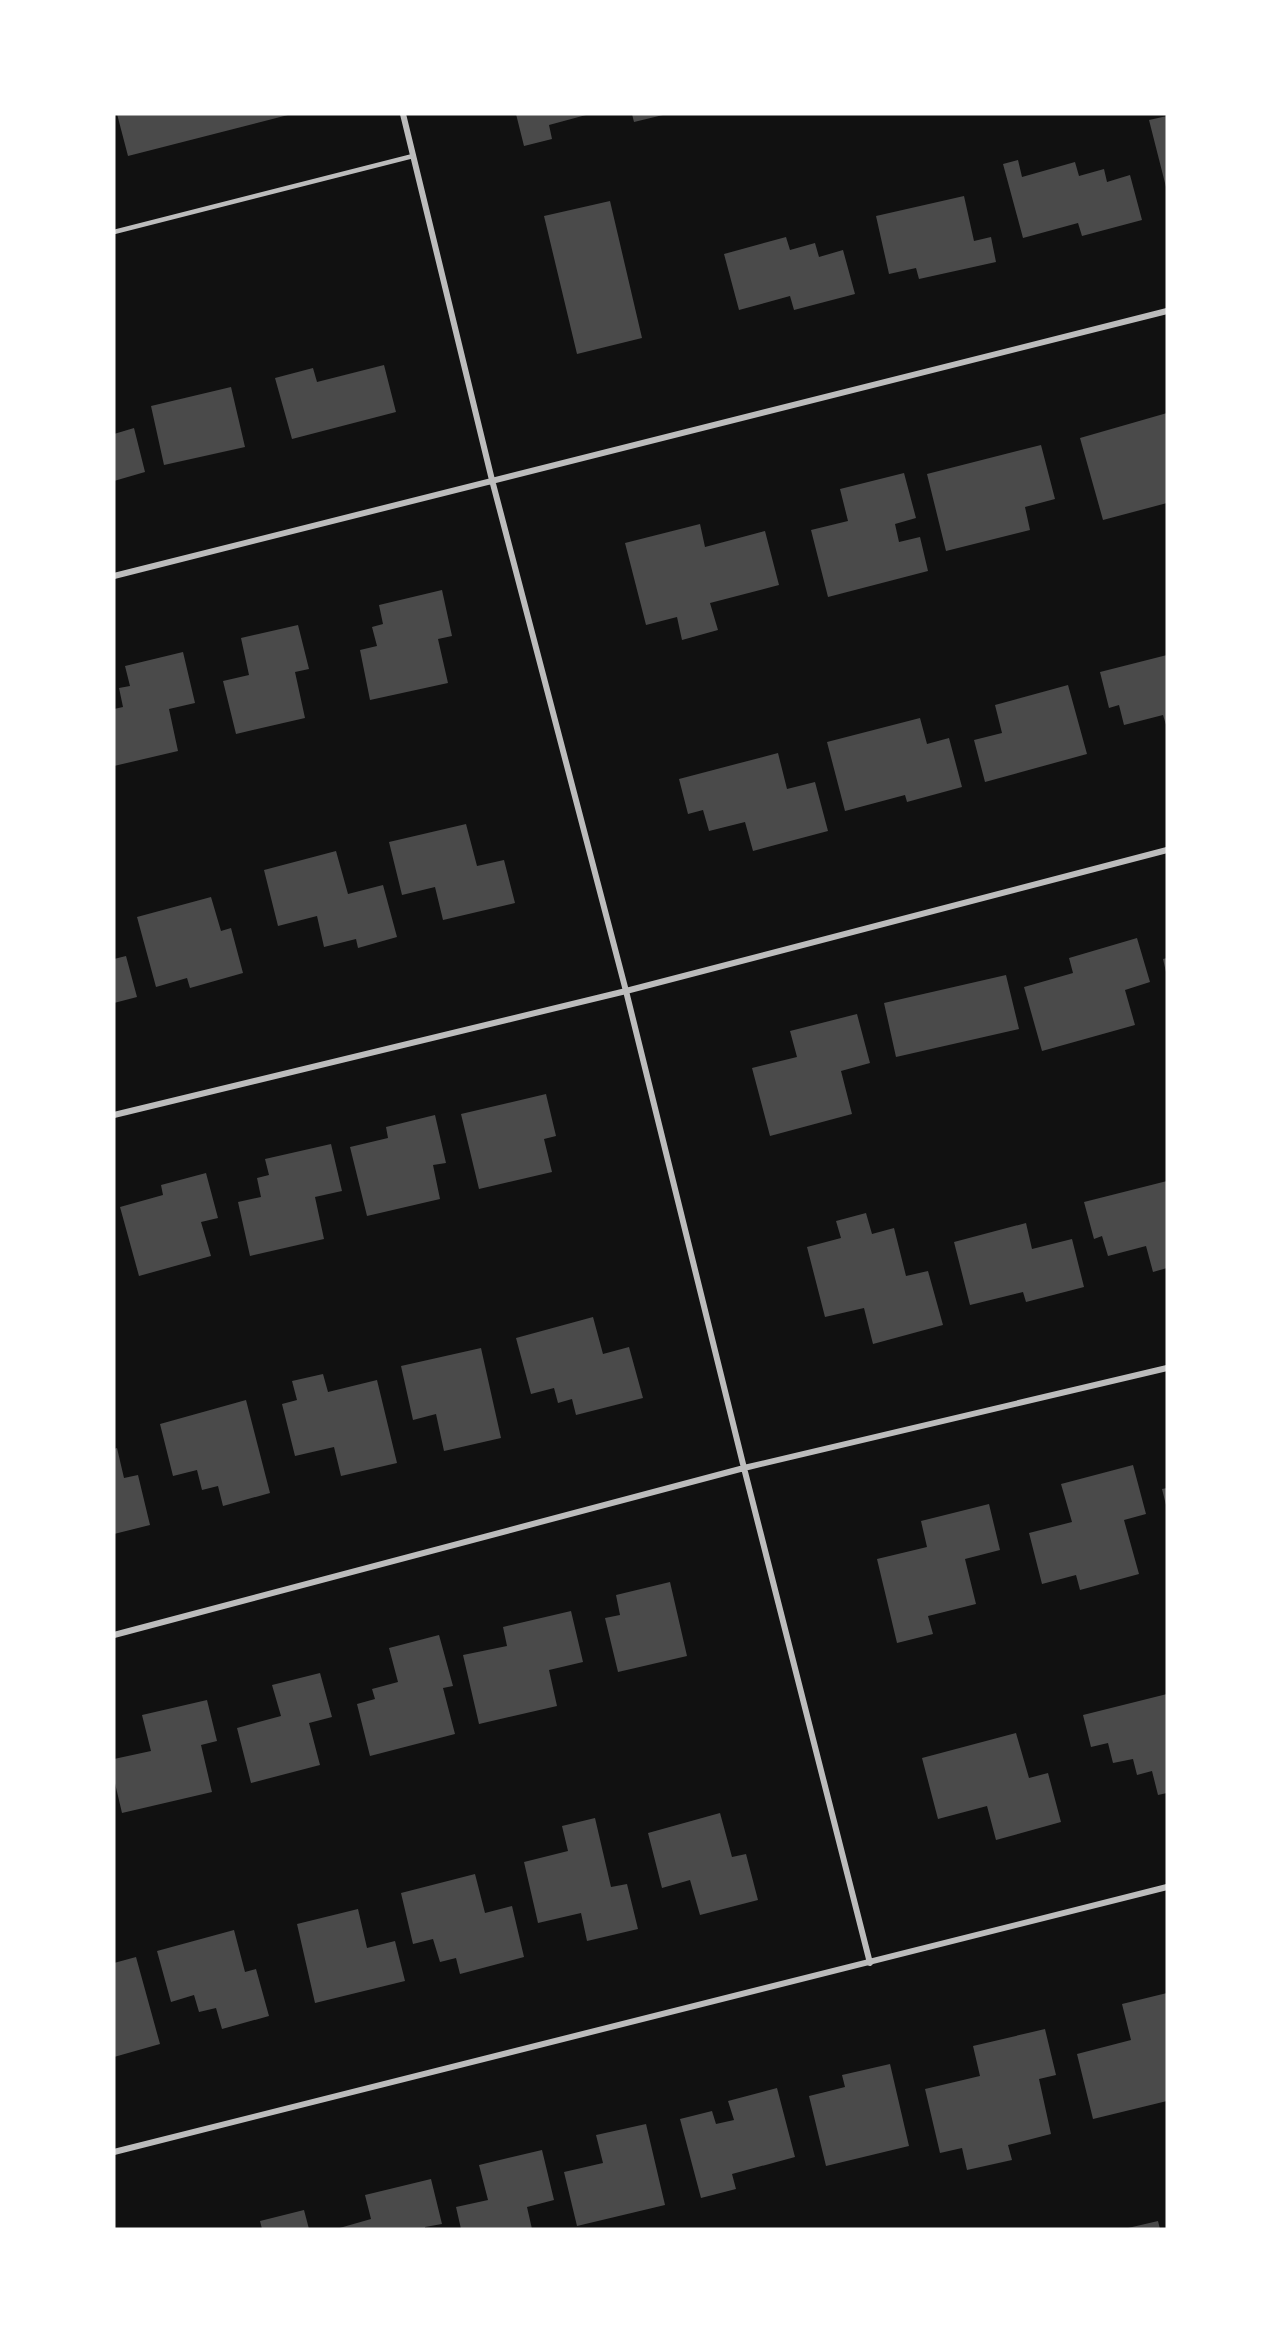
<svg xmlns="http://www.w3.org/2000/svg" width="1281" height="2343" viewBox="0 0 1281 2343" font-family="Lora,serif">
	<rect width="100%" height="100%" fill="#111"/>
	<path fill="#4a4a4a" d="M117 114H288V115L128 156Z
		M516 114H586V115L549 125 552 139 524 146Z
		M632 114H663V115L634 122Z
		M1167 116V187H1166L1149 120Z
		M1018 160 1022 177 1075 162 1079 176 1104 169 1107 182 1130 175 1142 220 1082 236 1078 223 1023 238 1003 164Z
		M964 196 974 241 991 237 996 262 919 279 916 268 889 274 876 216Z
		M610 201 642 338 577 354 544 216Z
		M786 237 790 250 815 243 819 257 843 250 855 294 794 310 790 296 739 310 724 254Z
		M384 365 396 412 292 439 275 378 313 368 317 382Z
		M231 387 245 447 164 465 151 406Z
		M1167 413V503L1103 520 1080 438Z
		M134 428 145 472 114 481V434Z
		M1041 445 1055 499 1025 507 1030 530 946 551 927 474Z
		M904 473 916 518 895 524 899 542 920 537 928 571 828 597 811 530 848 521 840 489Z
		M700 524 705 547 765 531 779 585 710 603 718 630 682 640 677 617 646 625 625 543Z
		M442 590 452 636 438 639 448 683 370 700 360 650 377 646 372 627 383 624 379 605Z
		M298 625 309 669 295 672 305 718 236 734 223 681 249 675 241 638Z
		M183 652 195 703 169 709 178 751 114 766V709L123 707 119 688 130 686 125 666Z
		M1167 655V728L1163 715 1124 725 1119 705 1109 708 1100 672Z
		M1068 685 1087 754 985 782 974 740 1002 733 995 705Z
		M920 718 927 744 949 738 962 787 907 802 905 795 845 811 827 742Z
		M778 753 787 789 815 782 828 831 753 851 745 822 709 831 703 810 688 814 679 779Z
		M466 824 477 866 504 860 515 903 443 920 435 887 402 895 389 842Z
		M336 851 348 894 383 885 397 937 358 948 356 939 324 947 317 916 278 926 264 870Z
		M211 897 221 931 231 928 243 973 190 988 187 978 156 987 137 917Z
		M1137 938 1150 982 1125 990 1135 1025 1042 1051 1024 987 1073 973 1069 958Z
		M126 956 137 997 114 1003V959Z
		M1167 958V972H1166L1163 959Z
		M1006 975 1019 1029 896 1057 884 1003Z
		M857 1014 870 1063 841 1071 852 1114 770 1136 752 1068 797 1057 790 1031Z
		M546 1094 556 1136 544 1139 552 1172 479 1189 461 1114Z
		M435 1115 446 1163 433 1165 440 1199 367 1216 350 1147 388 1138 386 1127Z
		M331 1144 342 1191 315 1197 324 1239 250 1256 238 1202 261 1197 257 1178 269 1175 265 1159Z
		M206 1173 218 1218 201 1222 211 1256 139 1276 120 1207 163 1195 161 1185Z
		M1167 1181V1268L1153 1272 1146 1246 1108 1256 1102 1236 1094 1239 1084 1202Z
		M866 1213 872 1234 894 1228 906 1276 928 1271 943 1325 873 1344 864 1308 825 1317 807 1247 841 1238 836 1221Z
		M1026 1223 1032 1249 1072 1239 1084 1287 1026 1302 1023 1292 970 1305 954 1242Z
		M593 1317 603 1354 629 1347 643 1398 576 1415 572 1399 558 1403 554 1388 531 1394 516 1338Z
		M481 1348 501 1438 444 1451 436 1414 413 1420 401 1366Z
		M323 1374 328 1392 377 1380 397 1463 341 1476 334 1447 295 1456 282 1404 297 1400 292 1381Z
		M246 1400 270 1493 223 1506 218 1486 202 1490 197 1470 173 1476 160 1424Z
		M117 1448 124 1478 138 1475 150 1525 114 1534V1449Z
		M1133 1465 1146 1514 1124 1520 1139 1574 1080 1590 1076 1575 1042 1584 1029 1533 1072 1522 1061 1484Z
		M1167 1488V1505H1166L1162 1489Z
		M989 1504 1000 1550 965 1559 976 1604 928 1616 933 1634 897 1643 877 1559 927 1547 921 1521Z
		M670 1582 687 1656 618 1672 605 1618 620 1615 616 1595Z
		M571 1611 583 1662 549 1670 557 1706 479 1724 463 1655 507 1646 503 1627Z
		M439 1635 453 1686 443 1688 455 1734 370 1756 357 1704 375 1699 372 1689 398 1682 389 1648Z
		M320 1673 332 1717 309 1723 320 1765 251 1783 237 1728 281 1716 272 1685Z
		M1167 1694V1793L1158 1795 1152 1771 1137 1775 1133 1759 1113 1763 1108 1743 1091 1747 1083 1715Z
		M207 1700 217 1741 201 1745 212 1792 122 1813 114 1779V1759L151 1751 142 1715Z
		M1016 1733 1029 1778 1048 1773 1061 1822 996 1840 987 1806 938 1819 922 1758Z
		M720 1813 732 1857 746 1854 758 1900 700 1915 690 1880 662 1888 648 1833Z
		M595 1818 611 1887 627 1884 638 1929 587 1941 581 1913 538 1923 524 1862 568 1851 562 1826Z
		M475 1874 485 1913 512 1906 524 1957 460 1974 456 1958 440 1962 433 1939 413 1944 401 1893Z
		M358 1909 367 1948 395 1941 405 1981 315 2003 297 1924Z
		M234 1930 245 1972 256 1969 269 2016 222 2029 216 2008 199 2012 194 1995 171 2002 157 1951Z
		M136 1957 160 2044 114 2057V1963Z
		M1167 1993V2101L1093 2119 1077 2054 1131 2040 1122 2004Z
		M1045 2029 1056 2075 1039 2079 1051 2134 1008 2145 1012 2160 967 2170 962 2148 940 2153 925 2089 980 2076 973 2046Z
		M890 2064 909 2146 826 2166 809 2096 845 2087 842 2075Z
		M777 2088 795 2157 732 2174 736 2189 701 2198 680 2119 712 2111 716 2124 734 2120 728 2101Z
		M646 2124 665 2205 577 2226 564 2172 603 2163 596 2135Z
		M542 2150 554 2200 527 2207 532 2229H461L456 2207 488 2200 479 2165Z
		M431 2179 442 2224 425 2227V2229H336L371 2219 365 2195Z
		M304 2210 309 2229H262L260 2221Z
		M1158 2221 1160 2229H1128V2228Z"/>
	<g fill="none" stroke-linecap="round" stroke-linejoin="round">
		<path stroke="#bcbcbc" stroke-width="4.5" d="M114 232 413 156"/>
		<path stroke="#bcbcbc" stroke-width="6" d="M403 114 492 480 626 991 744 1468 870 1963
			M114 576 1167 311
			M114 1115 626 991 1167 850
			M114 1635 744 1468 1167 1368
			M114 2152 1167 1887"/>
	</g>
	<rect width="1281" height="2343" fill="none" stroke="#ffffff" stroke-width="231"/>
</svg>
